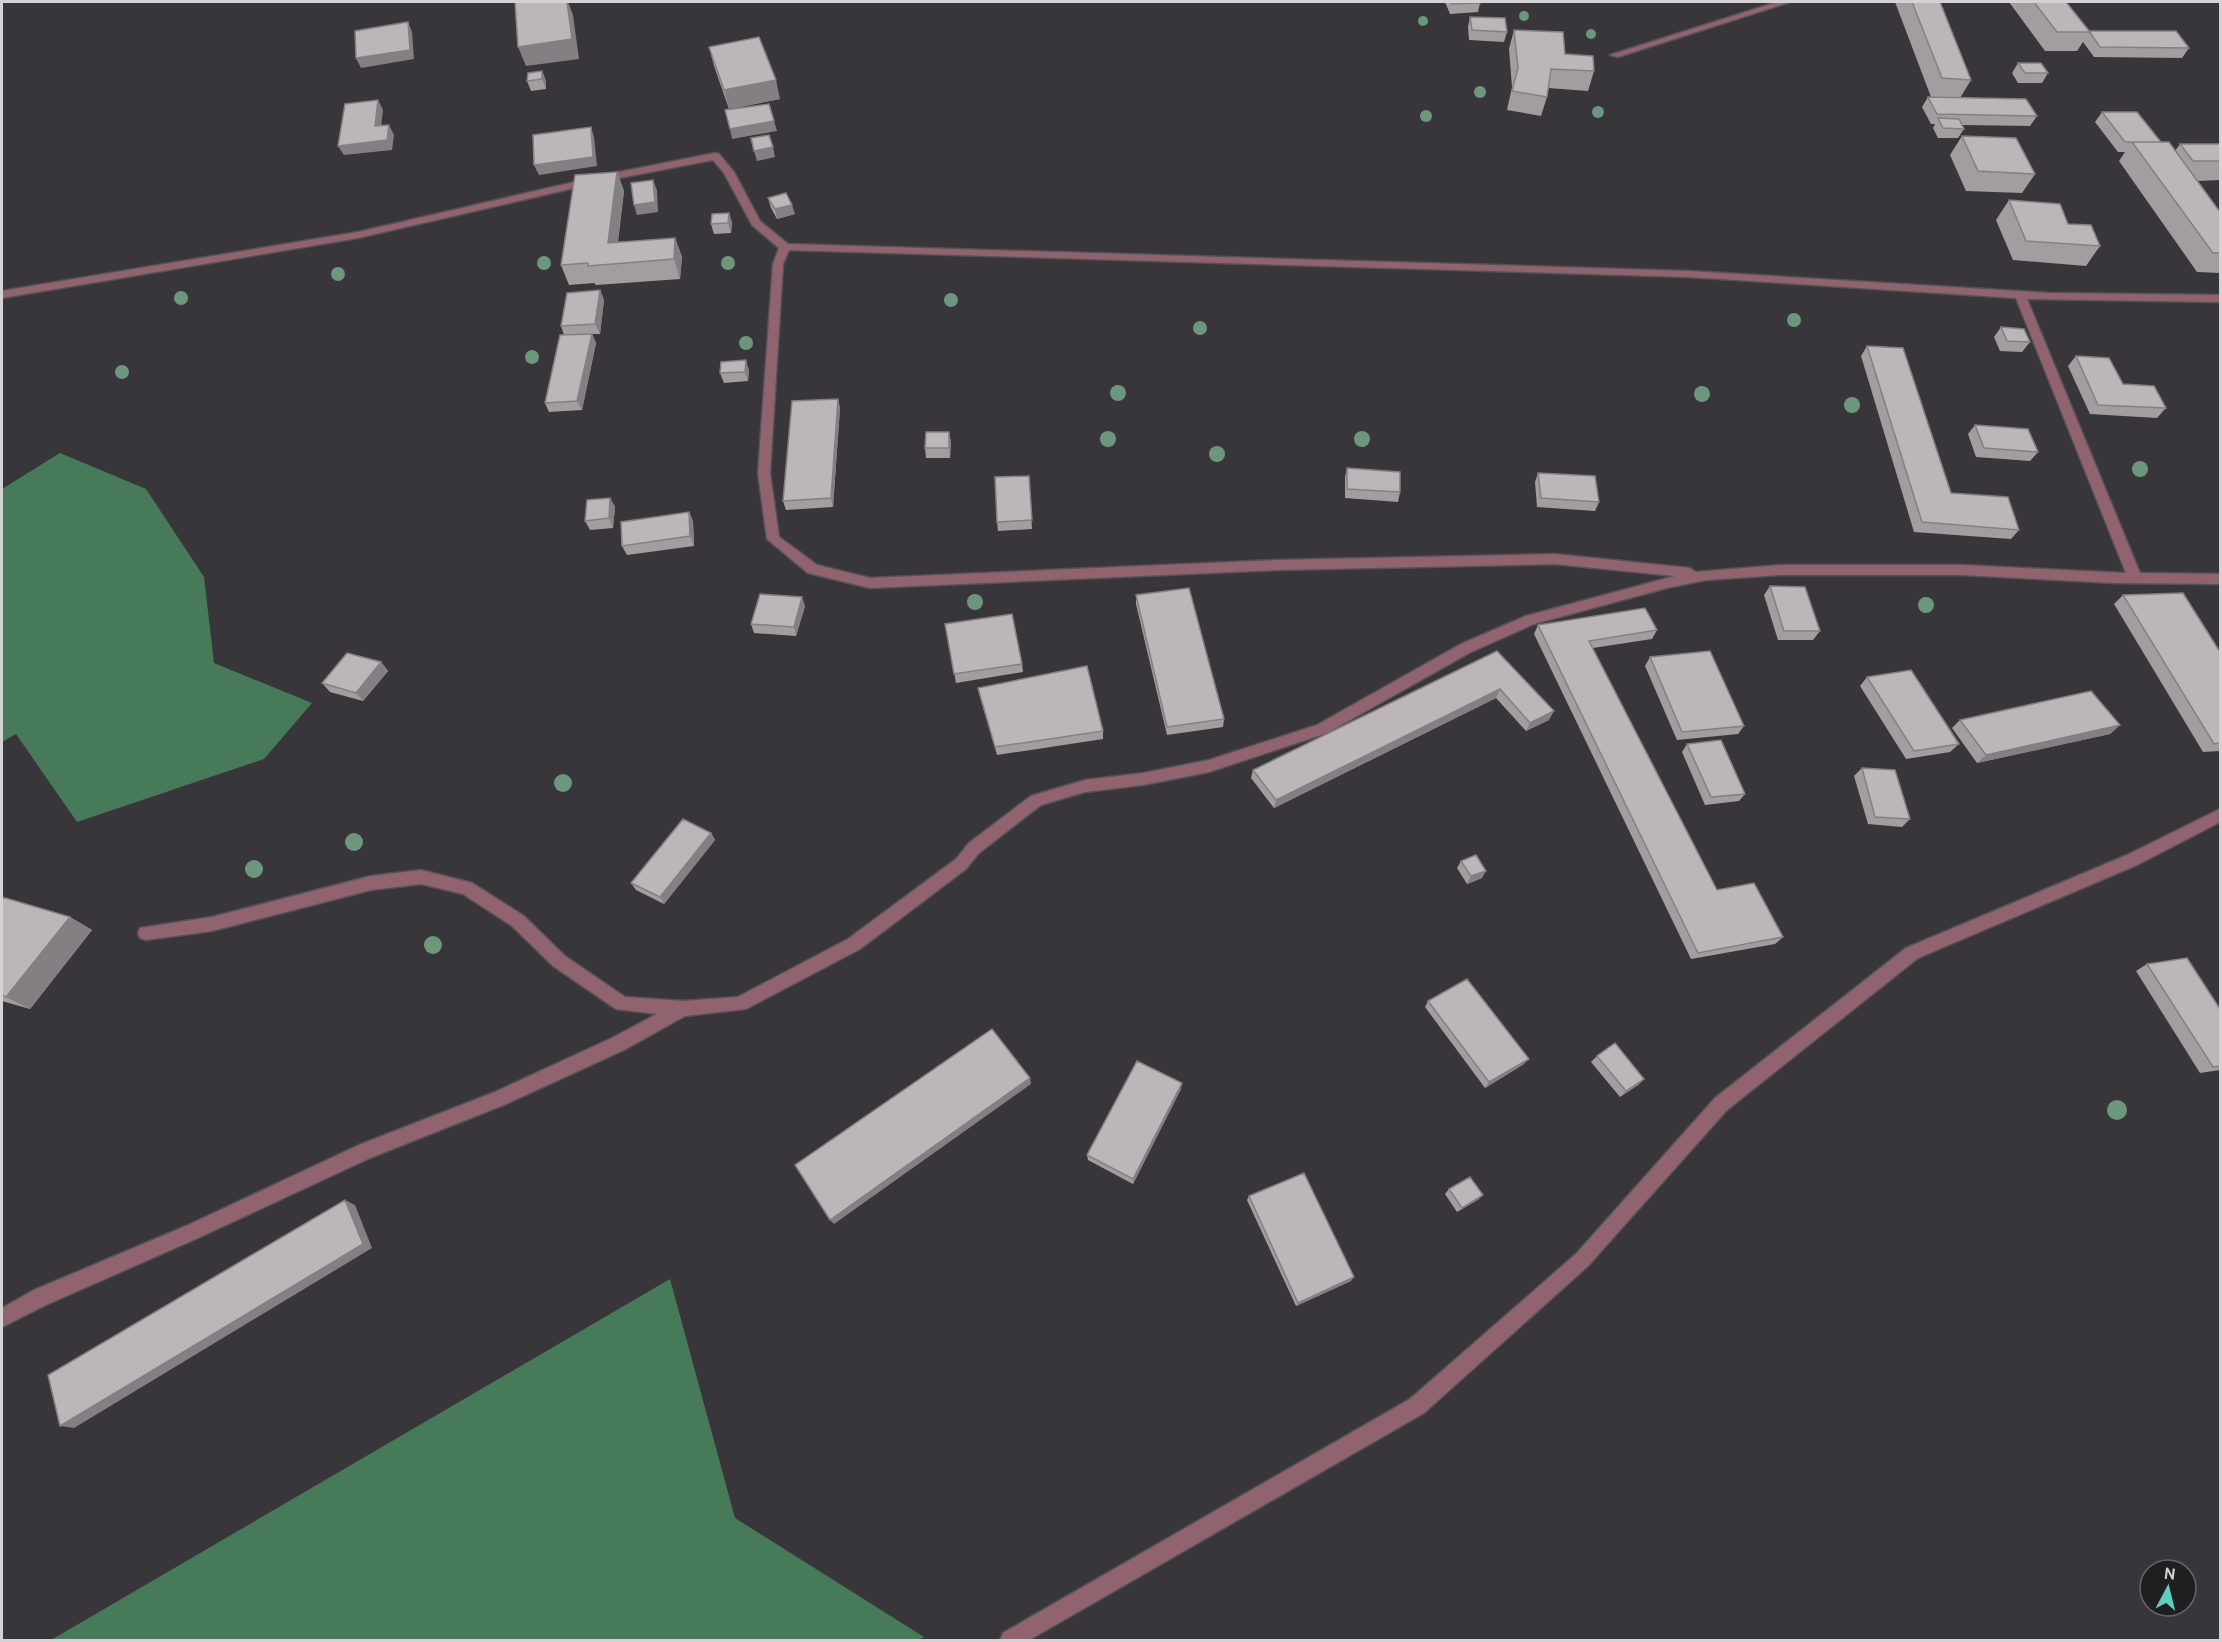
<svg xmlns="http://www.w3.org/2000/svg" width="2222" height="1642" viewBox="0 0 2222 1642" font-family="Cabin,sans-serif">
	<rect width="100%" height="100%" fill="#38363a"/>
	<path fill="#467a58" d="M60 453 146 489 204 577 214 663 312 703 264 759 77 822 16 734 2 742V489Z
		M670 1279 735 1518 924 1637 919 1640H51Z"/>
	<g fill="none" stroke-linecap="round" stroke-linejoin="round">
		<g stroke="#545256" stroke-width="3">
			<path id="minor" d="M1777 2H1790L1618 57 1610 55Z
				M715 153 719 154 734 172 760 221 788 244 1689 271 2049 293 2220 295V302L2027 299 2140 573 2220 574V584L2115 583 1962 575H1780L1706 580 1667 588 1534 624 1471 652 1327 733 1209 772 1143 785 1085 792 1041 805 979 853 966 869 860 949 746 1009 685 1016 624 1050 506 1104 370 1158 198 1238 48 1304 2 1327V1308L34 1290 186 1226 359 1145 495 1092 612 1038 657 1014 616 1009 553 966 512 926 463 894 421 884 371 890 212 931 146 940 140 938 138 933 140 928 212 917 371 876 421 870 472 883 524 916 565 956 625 997 683 1001 738 997 848 939 956 859 969 843 1031 796 1085 780 1143 773 1209 760 1317 725 1461 644 1526 616 1675 576 1555 564 1277 570 870 588 808 573 767 539 758 473 773 264 779 248 752 225 724 173 713 160 609 180 358 238 2 298V291L358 232 609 174ZM789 250 1689 277 2016 298 2126 573 1962 565H1780L1696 572 1690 568 1555 554 1277 560 870 578 817 565 779 537 770 473 783 264Z
				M2220 809V822L2137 865 1918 958 1727 1110 1588 1266 1424 1413 1029 1640H1000L1003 1633 1410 1399 1576 1254 1715 1098 1906 948 2127 855Z"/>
		</g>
		<use href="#minor" fill="#91636f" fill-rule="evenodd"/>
	</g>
	<g fill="#6d977c">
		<circle cx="1524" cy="16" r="5"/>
		<circle cx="1423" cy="21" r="5"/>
		<circle cx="1591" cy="34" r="5"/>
		<circle cx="1480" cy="92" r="6"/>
		<circle cx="1598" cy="112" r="6"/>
		<circle cx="1426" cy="116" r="6"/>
		<circle cx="544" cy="263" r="7"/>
		<circle cx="728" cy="263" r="7"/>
		<circle cx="338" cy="274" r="7"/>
		<circle cx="181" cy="298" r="7"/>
		<circle cx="951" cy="300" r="7"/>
		<circle cx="1794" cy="320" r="7"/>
		<circle cx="1200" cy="328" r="7"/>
		<circle cx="746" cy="343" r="7"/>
		<circle cx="532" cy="357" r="7"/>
		<circle cx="122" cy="372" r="7"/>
		<circle cx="1118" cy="393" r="8"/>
		<circle cx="1702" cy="394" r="8"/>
		<circle cx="1852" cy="405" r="8"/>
		<circle cx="1108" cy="439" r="8"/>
		<circle cx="1362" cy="439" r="8"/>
		<circle cx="1217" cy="454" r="8"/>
		<circle cx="2140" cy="469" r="8"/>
		<circle cx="975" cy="602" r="8"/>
		<circle cx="1926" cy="605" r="8"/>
		<circle cx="563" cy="783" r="9"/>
		<circle cx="354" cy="842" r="9"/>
		<circle cx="254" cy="869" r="9"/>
		<circle cx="433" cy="945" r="9"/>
		<circle cx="2117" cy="1110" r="10"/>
	</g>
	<path fill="#a39d9f" d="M1445 2H1480V3L1478 12 1450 14Z
		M1895 2H1940L1971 80 1960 98 2037 116 2030 126 1962 125 1964 129 1958 138H1938L1933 128 1935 124H1931L1922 107 1928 97H1931Z
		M2009 2H2066L2089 31 2189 48 2182 58 2094 57 2083 42 2077 51H2045Z
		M1470 17 1507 32 1504 42 1469 40 1468 27Z
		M1514 30 1594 71 1588 91 1548 88 1547 97 1541 116 1507 110 1512 87 1509 49Z
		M709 47 780 99 729 109 714 66Z
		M2018 63 2048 73 2042 83H2018L2012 73Z
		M542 71 546 81V89L531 91 527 81Z
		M2102 112 2161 142 2175 151 2180 144H2220V180L2197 181 2220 212V273L2197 272 2119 161 2125 152H2118L2095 122Z
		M1962 136 2035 174 2022 193 1966 191 1950 155Z
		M617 172 624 191 618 242 675 238 682 257 680 279 596 285 594 283 569 285 561 265Z
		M768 198 795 214 777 219 771 208Z
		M2009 200 2068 224 2100 246 2086 266 2013 260 1996 220Z
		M729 213 732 223 731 233 714 234 711 224Z
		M600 290 604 300 600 334H592L596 343 582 410 549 412 545 403 564 335 561 326Z
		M2001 327 2030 342 2022 352 2000 351 1994 337Z
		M1867 346 1951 493 2019 530 2011 539 1914 532 1861 356Z
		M2076 356 2123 384 2166 408 2157 418 2090 414 2068 366Z
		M749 370 748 381 724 383 720 373Z
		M838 399 840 408 833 507 786 510 783 501Z
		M1975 425 2038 452 2030 461 1976 457 1968 434Z
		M951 441 950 458H926L925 448Z
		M1347 468 1400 492 1398 502 1345 498V477Z
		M1538 473 1599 502 1595 511 1537 507 1535 482Z
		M1029 476 1032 529 998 531 997 522Z
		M610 498 615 507 613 528 590 530 585 521Z
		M689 512 693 521 694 546 627 555 622 546Z
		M1770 586 1820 631 1813 640H1778L1764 595Z
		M1136 595 1224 719 1223 727 1167 735 1136 604Z
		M2123 595 2220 652V751L2203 752 2114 604Z
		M805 606 796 636 754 633 751 624Z
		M945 624 1022 664 1023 672 956 683Z
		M1538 625 1657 630 1652 639 1593 648 1717 890 1783 937 1775 944 1691 959 1534 634Z
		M1497 651 1549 720 1526 731 1496 698 1274 808 1251 778 1253 770Z
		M1650 657 1744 726 1738 734 1677 740 1645 666Z
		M381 662 388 671 363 701 330 692 322 683Z
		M1867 677 1959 744 1950 752 1906 759 1860 686Z
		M978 688 1103 731V739L997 755 980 697Z
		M1960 720 2120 725 2110 734 1977 763 1952 728Z
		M1687 744 1745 794 1739 801 1705 805 1682 752Z
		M1862 768 1910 819 1902 827 1868 824 1854 776Z
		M711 833 715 840 664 904 636 890 631 883Z
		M1461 861 1482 878 1467 884 1457 868Z
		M2 897 70 917 92 930 30 1009 2 1001Z
		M2147 964 2220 1009V1070L2200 1073 2136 971Z
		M1428 1001 1524 1064 1485 1088 1425 1007Z
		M1597 1056 1644 1079 1638 1085 1620 1097 1591 1062Z
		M1181 1089 1133 1184 1088 1160 1087 1155Z
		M1449 1189 1479 1199 1457 1212 1445 1194Z
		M1249 1196 1351 1281 1296 1306 1247 1200Z"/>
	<path fill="#847f82" d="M567 2H568L573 15 579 59 526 66 518 47Z
		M408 22 412 32 414 59 361 68 356 58Z
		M542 71 546 81V89L542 79Z
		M776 80 780 99 729 109 724 90Z
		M378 100 383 110 380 136 375 126Z
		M774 121 777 131 732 139 730 129Z
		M389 125 394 135 392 150 344 155 338 146Z
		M591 127 594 137 597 166 539 175 534 165Z
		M773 147 775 157 757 161 754 151Z
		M617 172 624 191 615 262 608 243Z
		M653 180 657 190 658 212 637 215 634 205Z
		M792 205 795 214 777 219 775 209Z
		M729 213 732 223 731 233 728 223Z
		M675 238 682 257 680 279 674 259Z
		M600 290 604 300 600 334 595 324Z
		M592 334 596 343 582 410 577 401Z
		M746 360 749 370 748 381 745 372Z
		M838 399 840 408 833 507 831 498Z
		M949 432 951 441 950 458 949 448Z
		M610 498 615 507 613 528 609 518Z
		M689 512 693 521 694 546 690 536Z
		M802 597 805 606 796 636 794 627Z
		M381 662 388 671 363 701 356 693Z
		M1500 689 1496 698 1274 808 1276 800Z
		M1554 711 1549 720 1526 731 1530 723Z
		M2120 725 2110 734 1977 763 1986 755Z
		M711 833 715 840 664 904 660 897Z
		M1486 871 1482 878 1467 884 1471 876Z
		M70 917 92 930 30 1009 6 997Z
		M1529 1059 1524 1064 1485 1088 1489 1082Z
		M1030 1078 1031 1084 834 1224 830 1220Z
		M1644 1079 1638 1085 1620 1097 1626 1091Z
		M1182 1083 1181 1089 1133 1184V1179Z
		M1483 1195 1479 1199 1457 1212 1462 1208Z
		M345 1200 355 1205 372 1248 74 1428 60 1426Z
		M1354 1277 1351 1281 1296 1306 1298 1303Z"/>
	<path fill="#bdb6b9" stroke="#847f82" stroke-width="1.5" d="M515 2H567L572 39 518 47Z
		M1451 2H1480V3L1452 4Z
		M1912 2H1940L1971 80 1942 78Z
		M2034 2H2066L2090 32H2057Z
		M1470 17 1505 18 1507 32 1472 30Z
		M408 22 410 50 356 58 355 31Z
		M1514 30 1563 32 1565 54 1593 56 1594 71 1551 69 1547 97 1512 91 1518 68Z
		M2089 31H2176L2189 48 2100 47Z
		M759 37 776 80 724 90 709 47Z
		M2018 63H2041L2048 73H2025Z
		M542 71V79L527 81 528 73Z
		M1928 97 2026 99 2037 116 1937 114Z
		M378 100 375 126 389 125 387 140 338 146 345 104Z
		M769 104 774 121 730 129 725 110Z
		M2102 112H2137L2161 142H2125Z
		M1938 118 1959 119 1964 129 1943 128Z
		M591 127 593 157 534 165 533 135Z
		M769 135 773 147 754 151 751 138Z
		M1962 136 2016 138 2035 174 1978 171Z
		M2132 142H2169L2220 212V253H2213Z
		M2180 144H2220V161H2193Z
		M617 172 608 243 675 238 674 259 588 266V263L561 265 575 175Z
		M653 180 655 202 634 205 631 183Z
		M786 193 792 205 775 209 768 198Z
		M2009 200 2060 204 2068 224 2091 225 2100 246 2026 241Z
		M729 213 728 223 711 224 712 214Z
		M600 290 595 324 561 326 567 293Z
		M2001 327 2024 329 2030 342 2007 341Z
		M592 334 577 401 545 403 560 335Z
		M1867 346 1903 348 1951 493 2008 497 2019 530 1922 522Z
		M2076 356 2109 358 2123 384 2154 386 2166 408 2098 405Z
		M746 360 745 372 720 373 721 362Z
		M838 399 831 498 783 501 792 401Z
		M1975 425 2028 429 2038 452 1984 448Z
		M926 432H949V448H925Z
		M1347 468 1400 472V492L1347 489Z
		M1538 473 1595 476 1599 502 1541 498Z
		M1029 476 1032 520 997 522 995 477Z
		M610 498 609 518 585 521 587 500Z
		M689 512 690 536 622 546 621 522Z
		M1770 586 1805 587 1820 631H1784Z
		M1189 588 1224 719 1167 727 1136 595Z
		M2183 593 2220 652V743L2214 744 2123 595Z
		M760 594 802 597 794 627 751 624Z
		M1645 608 1657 630 1589 641 1717 890 1754 883 1783 937 1698 953 1538 625Z
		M1012 614 1022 664 954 674 945 624Z
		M1497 651 1554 711 1530 723 1500 689 1276 800 1253 770Z
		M1710 651 1744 726 1682 732 1650 657Z
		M347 653 381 662 356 693 322 683Z
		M1087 666 1103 731 995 747 978 688Z
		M1911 670 1959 744 1914 751 1867 677Z
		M2091 691 2120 725 1986 755 1960 720Z
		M1721 740 1745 794 1711 797 1687 744Z
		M1862 768 1895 770 1910 819 1875 817Z
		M683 819 711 833 660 897 631 883Z
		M1476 855 1486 871 1471 876 1461 861Z
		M2 897 70 917 6 997 2 995Z
		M2187 958 2220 1009V1066L2213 1067 2147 964Z
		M1467 979 1529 1059 1489 1082 1428 1001Z
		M992 1029 1030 1078 830 1220 795 1165Z
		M1615 1043 1644 1079 1626 1091 1597 1056Z
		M1137 1061 1182 1083 1133 1179 1087 1155Z
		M1304 1173 1354 1277 1298 1303 1249 1196Z
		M1470 1177 1483 1195 1462 1208 1449 1189Z
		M345 1200 363 1244 60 1426 48 1375Z"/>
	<rect width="2222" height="1642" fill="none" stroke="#d4d2d5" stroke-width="6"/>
	<g transform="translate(2168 1588) rotate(7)"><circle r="28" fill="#1f1e20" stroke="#676668" stroke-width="1.5"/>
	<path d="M0-4.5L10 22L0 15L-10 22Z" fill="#5ccebb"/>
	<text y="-9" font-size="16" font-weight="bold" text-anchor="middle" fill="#d4d2d5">N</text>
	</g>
</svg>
